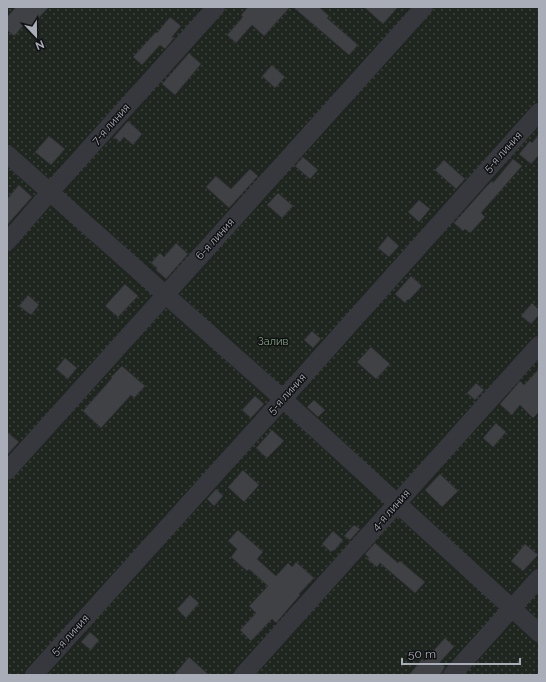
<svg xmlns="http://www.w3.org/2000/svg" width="546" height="682" viewBox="0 0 546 682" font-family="Raleway,sans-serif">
	<defs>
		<pattern id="garden-dots" width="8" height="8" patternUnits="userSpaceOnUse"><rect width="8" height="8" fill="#1e261f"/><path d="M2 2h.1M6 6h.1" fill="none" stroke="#3c433d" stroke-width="1.8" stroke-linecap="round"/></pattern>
	</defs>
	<rect width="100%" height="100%" fill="#161618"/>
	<path fill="url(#garden-dots)" d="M7 7H539V675H7Z"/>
	<path fill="#404145" stroke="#303034" d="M16 7H49L29 28 25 24 14 36 7 30V17Z
		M248 7H290L264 36 252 25 236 43 227 35 243 17 241 15Z
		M293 7H319L329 16 327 18 358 45 349 55Z
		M364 7H398L383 24Z
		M170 17 181 26 172 37 174 38 165 49 160 45 142 65 133 57 156 32 157 33Z
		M189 53 201 64 175 95 162 84Z
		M272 65 285 77 275 88 262 76Z
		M128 121 142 134 133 145 124 137 120 142 114 137Z
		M539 134V155L531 164 519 154 530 141 532 143Z
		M49 136 65 149 51 165 35 152Z
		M303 157 318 170 310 179 295 166Z
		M513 159 522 166 481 213 485 217 470 233 465 229 463 231 454 223 485 188 492 181 493 183Z
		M444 160 465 179 456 189 435 170Z
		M250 169 258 176 229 208 206 187 216 176 231 189Z
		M19 185 32 197 7 225V199Z
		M278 193 293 206 282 218 267 205Z
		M419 200 430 209 419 222 408 212Z
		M388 236 399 246 389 257 378 248Z
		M176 243 188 254 166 279 156 270 157 268 151 263 160 253 164 257Z
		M411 276 422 286 409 300 408 299 405 303 395 294Z
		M125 284 138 296 118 317 105 306Z
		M28 295 39 305 31 315 19 306Z
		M532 303 539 310V315L531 324 521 316Z
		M312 331 321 339 313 348 304 340Z
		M371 347 390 364 376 379 357 362Z
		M65 358 77 368 68 379 56 369Z
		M122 366 145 386 134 398 131 395 101 428 83 411 112 378 111 377Z
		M539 369V412L533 418 520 405 512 415 500 404 520 381 524 385Z
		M476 383 484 390 475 400 467 393Z
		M255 396 264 404 251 418 242 410Z
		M314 400 325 410 318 417 307 407Z
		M496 423 506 432 493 447 483 438Z
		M272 430 284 441 267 458 256 448Z
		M7 432 19 442 7 455Z
		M243 470 259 485 244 502 228 487Z
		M440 474 458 491 442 507 425 490Z
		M216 489 223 496 214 506 207 499Z
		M354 525 360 529 350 540 344 536Z
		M238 530 263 552 257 559 276 576 288 563 292 567 296 562 314 578 299 594 300 595 276 623 272 619 251 641 240 630 256 613 249 606 268 586 249 569 247 571 231 557 237 549 228 541Z
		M333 531 343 540 334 551 333 550 331 552 322 544Z
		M375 543 398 563 400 561 425 582 415 593 380 563 377 567 367 559 369 558 365 554Z
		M525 544 538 555 523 571 511 561Z
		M190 595 199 603 186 618 177 609Z
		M90 632 99 640 91 650 81 642Z
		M445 638 454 647 440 662 445 667 440 675H409L422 659 424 661Z
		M189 657 209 675H174Z"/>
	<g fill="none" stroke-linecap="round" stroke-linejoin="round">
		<path stroke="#37383d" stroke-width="18" d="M7 154 283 399 539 633
			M7 242 50 192 216 7
			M7 471 424 7
			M34 675 283 399 539 112
			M243 675 539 345
			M452 675 539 578"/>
	</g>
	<g text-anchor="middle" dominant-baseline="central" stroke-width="3" stroke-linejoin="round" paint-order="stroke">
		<g font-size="11" fill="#a8adb8" stroke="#111113">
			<text transform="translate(111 124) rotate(-48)">7-я линия</text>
			<text transform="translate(503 152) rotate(-48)">5-я линия</text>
			<text transform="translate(215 239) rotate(-48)">6-я линия</text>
			<text transform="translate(287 394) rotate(-48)">5-я линия</text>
			<text transform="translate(391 510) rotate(-48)">4-я линия</text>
			<text transform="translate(70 635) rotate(-48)">5-я линия</text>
		</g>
		<g font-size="11" fill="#7fa381" stroke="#111113">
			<text x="273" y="341">Залив</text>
		</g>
	</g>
	<rect width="546" height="682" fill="none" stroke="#a8adb8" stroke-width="16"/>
	<g transform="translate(36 36) rotate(158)" stroke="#111113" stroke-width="3" paint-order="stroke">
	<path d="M0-3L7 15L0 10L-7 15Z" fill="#a8adb8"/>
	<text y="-6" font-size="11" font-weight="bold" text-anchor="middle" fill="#a8adb8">N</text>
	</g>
	<path d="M402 658v6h118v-6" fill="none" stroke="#a8adb8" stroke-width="2"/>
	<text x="408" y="658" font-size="12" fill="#a8adb8" stroke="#111113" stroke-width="3" paint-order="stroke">50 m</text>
</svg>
